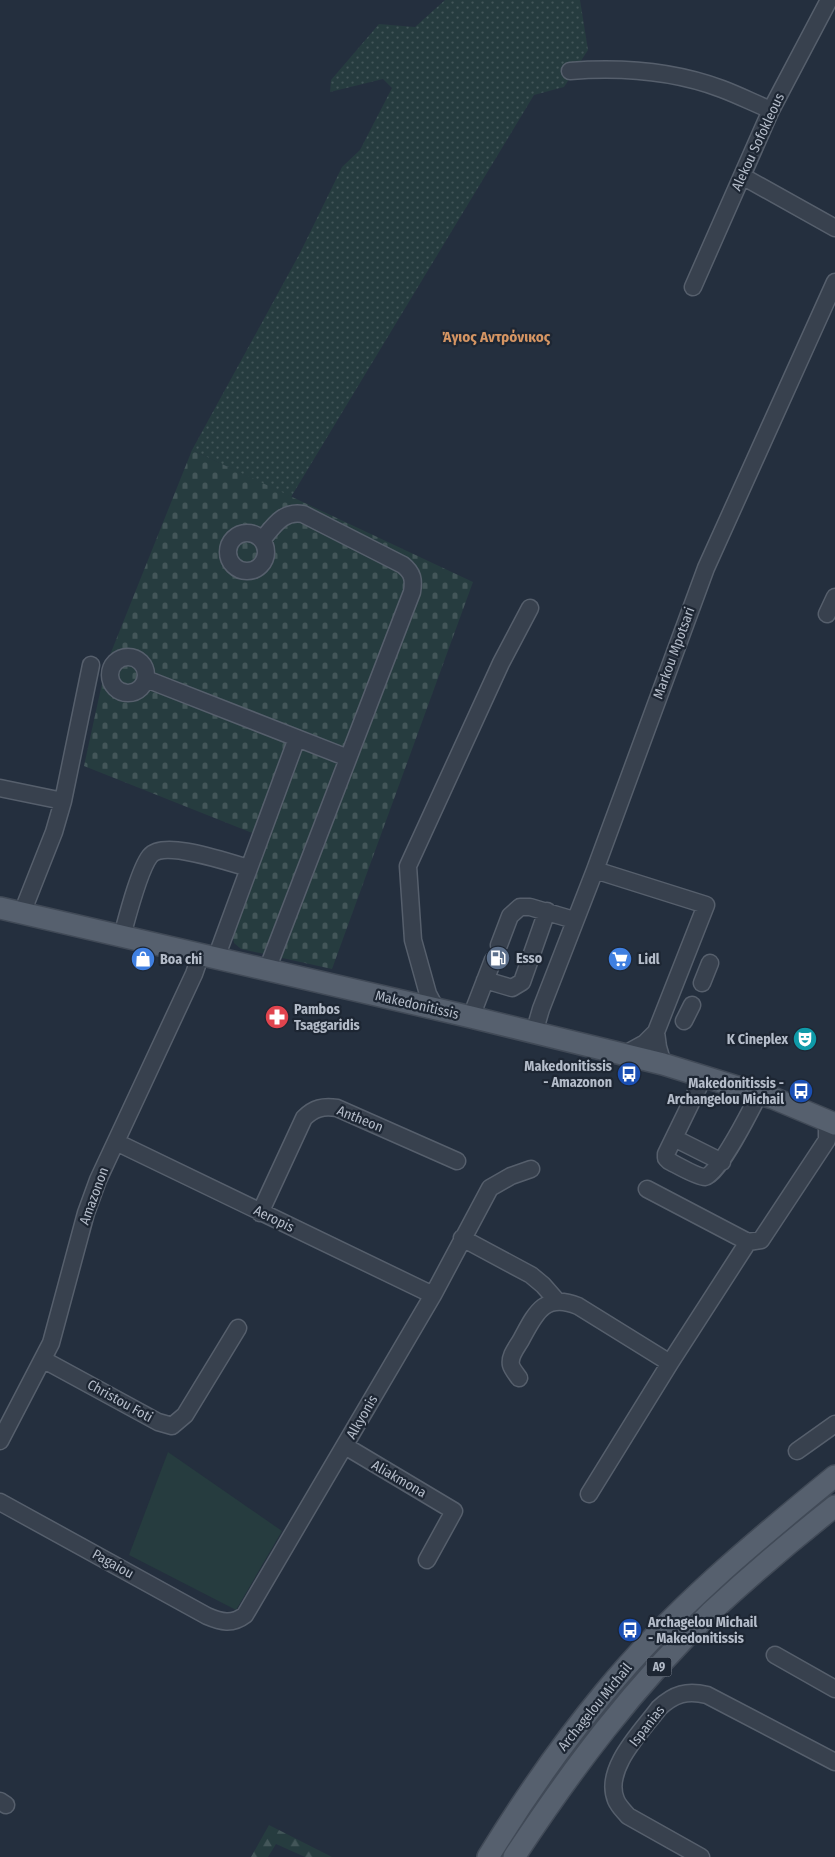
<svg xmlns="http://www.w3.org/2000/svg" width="835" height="1857" viewBox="0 0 835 1857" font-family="'Fira Sans Condensed',sans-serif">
	<defs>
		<pattern id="grass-dots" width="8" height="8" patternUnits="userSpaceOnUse" patternTransform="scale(1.25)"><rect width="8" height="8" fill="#263c3f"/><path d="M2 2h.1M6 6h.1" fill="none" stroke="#435659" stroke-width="1.8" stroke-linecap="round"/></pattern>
		<pattern id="forest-firs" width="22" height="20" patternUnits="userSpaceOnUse" patternTransform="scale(1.25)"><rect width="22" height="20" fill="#263c3f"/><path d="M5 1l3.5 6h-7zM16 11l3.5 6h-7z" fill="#435659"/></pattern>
		<pattern id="cemetery-stones" width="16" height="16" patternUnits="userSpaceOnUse" patternTransform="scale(1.25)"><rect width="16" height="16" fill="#263c3f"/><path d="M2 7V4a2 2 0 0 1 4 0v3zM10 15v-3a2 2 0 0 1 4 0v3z" fill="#435659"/></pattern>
	</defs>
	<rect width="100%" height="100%" fill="#242f3e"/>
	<path fill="url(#grass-dots)" d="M445 0H580L588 50 564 87 534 95 291 497 192 450 300 253 342 167 360 150 392 88 383 79 330 92 331 80 379 24 415 27Z"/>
	<path fill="url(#forest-firs)" d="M269 1825 332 1857H305L276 1844 268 1857H251Z"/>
	<path fill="url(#cemetery-stones)" d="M192 450 473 582 332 969 241 949 234 943 233 938 265 838 84 766 106 665Z"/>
	<path fill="#263c3f" d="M168 1452 282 1531 236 1610 129 1555Z"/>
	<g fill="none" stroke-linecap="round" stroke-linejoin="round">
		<g stroke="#565f6c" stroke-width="19">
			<path id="minor" d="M570 71C621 67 674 71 722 89 738 95 754 103 771 110
				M742 176 835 228
				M693 287 771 110 829 0
				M228 552a19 19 0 1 1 38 0a19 19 0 1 1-38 0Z
				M262 540C273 527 283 510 303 514L403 565C413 573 414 580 412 592L267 970
				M827 614 835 597
				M110 675a18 18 0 1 1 36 0a18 18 0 1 1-36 0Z
				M146 679 348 758
				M0 788 63 801
				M595 870 706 905 656 1032 645 1043 625 1054
				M22 913 54 832 63 801 91 665
				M122 936C127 918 139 870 150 856 164 839 229 863 249 868
				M499 945 510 916 520 907H530L574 920
				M216 958 297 738
				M485 980 512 988 522 982 547 911
				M702 983 710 963
				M436 1009 428 994 413 940 408 866 501 663 530 608
				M471 1017 493 960
				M684 1021 692 1005
				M656 1032 658 1047 663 1064
				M534 1033 541 1009 595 870 706 568 835 282
				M704 1076 666 1154V1158L669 1161C677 1165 697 1177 705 1177 718 1176 752 1108 759 1094
				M674 1138 722 1162
				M116 1142 433 1295
				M260 1213 304 1118C314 1108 323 1106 337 1108L457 1161
				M462 1238 531 1275 543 1285 557 1301
				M748 1242 761 1240 827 1140V1122
				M44 1360 158 1422 172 1426 185 1415 238 1328
				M519 1378C517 1375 512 1369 511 1365 509 1356 517 1347 521 1340 535 1314 544 1292 578 1306L670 1363
				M0 1441 51 1343 86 1213 98 1180 194 974 201 954
				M345 1446 454 1511 427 1560
				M797 1451 835 1424
				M589 1494 670 1363 748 1242 647 1189
				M0 1502 207 1616C221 1622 232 1625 245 1615L433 1295 490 1188 511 1176 531 1169
				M775 1655 835 1689
				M0 1801 6 1805
				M701 1857 628 1816C624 1811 619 1807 616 1800 603 1769 642 1731 659 1708 674 1694 687 1690 707 1695L835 1762"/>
		</g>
		<g stroke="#414a57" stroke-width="24">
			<path id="major" d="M0 908 471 1017 663 1064 773 1098 835 1124
				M488 1857C523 1800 561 1745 604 1693 671 1611 753 1543 835 1476
				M514 1857C572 1769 635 1685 711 1612 751 1575 792 1540 835 1506"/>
		</g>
		<use href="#minor" stroke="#38414e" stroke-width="16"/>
		<use href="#major" stroke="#56606e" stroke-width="21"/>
	</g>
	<defs>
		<g id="fuel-disc" transform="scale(1.25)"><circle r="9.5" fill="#5c6f8a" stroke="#1d2633"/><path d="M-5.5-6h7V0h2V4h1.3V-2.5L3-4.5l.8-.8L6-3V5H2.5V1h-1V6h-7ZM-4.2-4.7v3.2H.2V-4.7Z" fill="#fff"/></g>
		<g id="shop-disc" transform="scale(1.25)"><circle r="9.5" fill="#3f7fe0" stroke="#1d2633"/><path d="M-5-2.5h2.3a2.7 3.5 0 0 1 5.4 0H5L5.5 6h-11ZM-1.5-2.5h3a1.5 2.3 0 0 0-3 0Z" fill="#fff"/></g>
		<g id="supermarket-disc" transform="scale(1.25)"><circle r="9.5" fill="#3f7fe0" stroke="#1d2633"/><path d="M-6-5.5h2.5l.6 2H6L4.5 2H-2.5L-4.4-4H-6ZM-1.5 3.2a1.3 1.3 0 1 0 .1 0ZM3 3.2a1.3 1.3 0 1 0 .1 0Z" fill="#fff"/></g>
		<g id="pharmacy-disc" transform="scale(1.25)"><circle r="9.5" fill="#e0444e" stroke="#1d2633"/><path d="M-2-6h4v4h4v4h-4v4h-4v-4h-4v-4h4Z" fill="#fff"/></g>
		<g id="theatre-disc" transform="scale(1.25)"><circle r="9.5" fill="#0f9aa8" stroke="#1d2633"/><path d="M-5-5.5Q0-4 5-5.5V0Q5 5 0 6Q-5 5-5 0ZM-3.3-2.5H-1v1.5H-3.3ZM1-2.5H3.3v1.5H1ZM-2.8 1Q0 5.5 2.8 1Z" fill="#fff"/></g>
		<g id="bus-disc" transform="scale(1.25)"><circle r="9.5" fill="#1a4fb4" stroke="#1d2633"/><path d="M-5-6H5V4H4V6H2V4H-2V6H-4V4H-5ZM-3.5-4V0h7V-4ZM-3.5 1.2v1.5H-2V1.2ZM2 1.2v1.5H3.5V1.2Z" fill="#fff"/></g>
	</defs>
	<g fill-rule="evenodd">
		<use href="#fuel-disc" x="498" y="958"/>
		<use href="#shop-disc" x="143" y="959"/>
		<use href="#supermarket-disc" x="620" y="959"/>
		<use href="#pharmacy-disc" x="277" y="1017"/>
		<use href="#theatre-disc" x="805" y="1039"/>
		<use href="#bus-disc" x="629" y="1074"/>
		<use href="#bus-disc" x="801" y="1091"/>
		<use href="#bus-disc" x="630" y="1630"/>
	</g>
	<g text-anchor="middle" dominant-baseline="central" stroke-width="4.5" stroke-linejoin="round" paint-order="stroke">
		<rect fill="#1d2633" stroke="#878f9c" stroke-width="1" x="646.5" y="1657.5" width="25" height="19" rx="4"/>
		<g font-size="12" font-weight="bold" fill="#b4bcc9">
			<text x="659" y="1667">A9</text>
		</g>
		<g font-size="14" fill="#b4bcc9" stroke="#1d2633">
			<text transform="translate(758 142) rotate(-65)">Alekou Sofokleous</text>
			<text transform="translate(674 653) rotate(-70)">Markou Mpotsari</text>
			<text transform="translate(417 1005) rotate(13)">Makedonitissis</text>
			<text transform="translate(360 1119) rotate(22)">Antheon</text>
			<text transform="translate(94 1196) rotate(-70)">Amazonon</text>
			<text transform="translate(274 1219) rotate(26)">Aeropis</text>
			<text transform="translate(120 1401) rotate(29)">Christou Foti</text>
			<text transform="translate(362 1417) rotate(-60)">Alkyonis</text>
			<text transform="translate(399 1479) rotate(30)">Aliakmona</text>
			<text transform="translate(113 1564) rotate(29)">Pagaiou</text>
			<text transform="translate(595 1707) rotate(-51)">Archagelou Michail</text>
			<text transform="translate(647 1726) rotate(-52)">Ispanias</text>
		</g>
		<g font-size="14" font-weight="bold" fill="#b4bcc9" stroke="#1d2633" text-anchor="start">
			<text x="516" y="958">Esso</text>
			<text x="160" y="959">Boa chi</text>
			<text x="638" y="959">Lidl</text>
			<text x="294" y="1009">Pambos<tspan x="294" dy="16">Tsaggaridis</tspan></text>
			<text x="788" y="1039" text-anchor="end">K Cineplex</text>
			<text x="612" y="1066" text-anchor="end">Makedonitissis<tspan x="612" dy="16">- Amazonon</tspan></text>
			<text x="784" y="1083" text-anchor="end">Makedonitissis -<tspan x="784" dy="16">Archangelou Michail</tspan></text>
			<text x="648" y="1622">Archagelou Michail<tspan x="648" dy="16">- Makedonitissis</tspan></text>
		</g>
		<g font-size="15" font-weight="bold" fill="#d59563" stroke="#1d2633">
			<text x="496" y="337">Άγιος Αντρόνικος</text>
		</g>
	</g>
</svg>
